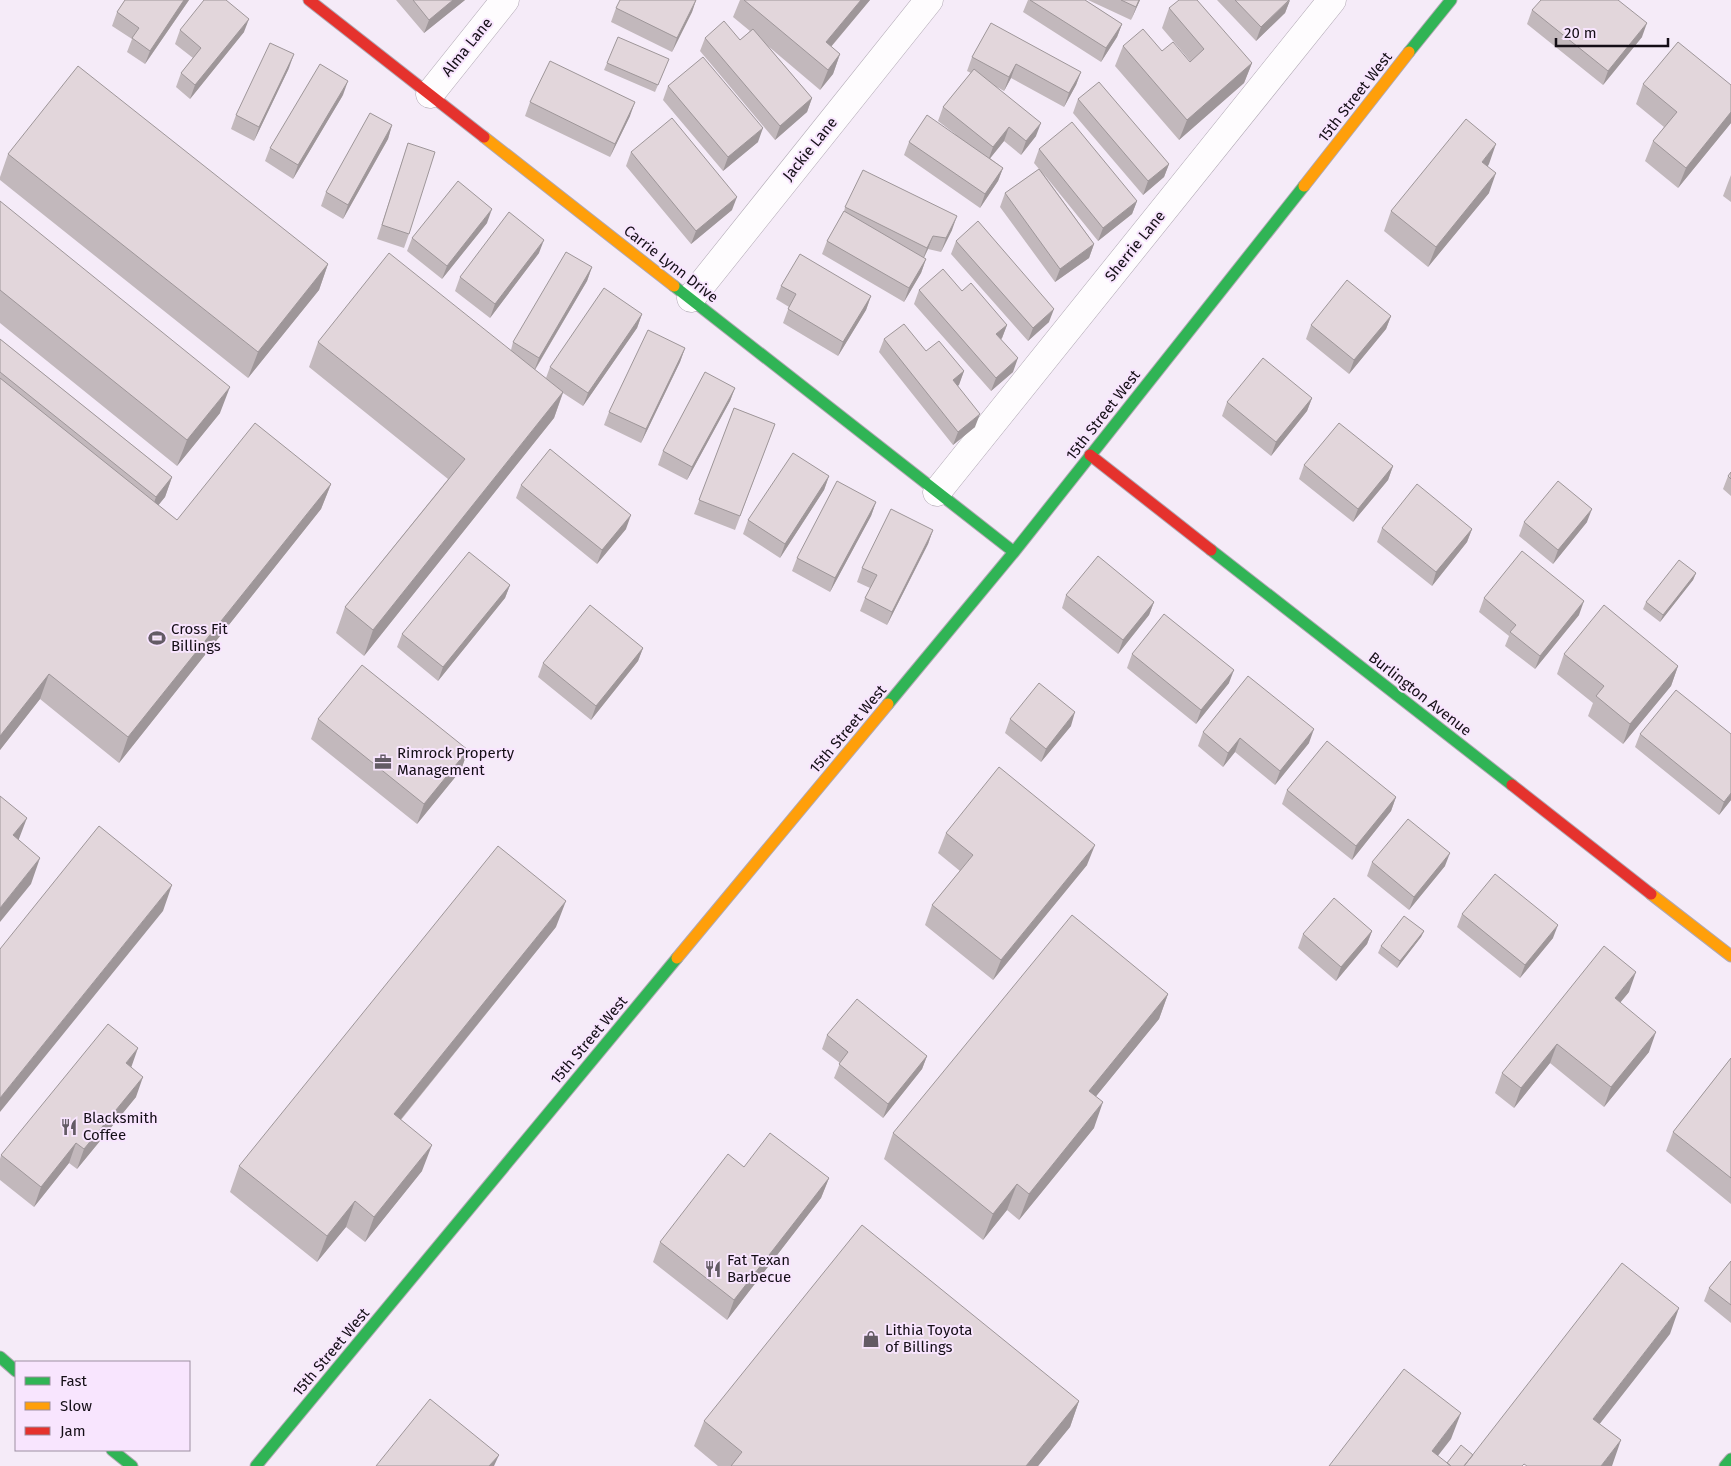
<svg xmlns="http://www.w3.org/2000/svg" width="1731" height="1466" viewBox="0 0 1731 1466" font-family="'Fira Sans',sans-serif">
	<rect width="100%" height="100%" fill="#f5ebf8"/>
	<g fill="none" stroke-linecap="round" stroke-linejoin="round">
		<g stroke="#b0a8b3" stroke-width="29">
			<path id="street" d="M430 94 505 0
				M691 298 929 0
				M937 492 1332 0"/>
		</g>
		<g stroke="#b0a8b3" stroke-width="13">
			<path id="fast" d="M1409 52 1451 0
				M674 286 1014 552
				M1211 550 1512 785
				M888 704 1014 552 1304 186
				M0 1357 16 1371
				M112 1450 132 1466
				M256 1466 677 958
				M1725 1466 1731 1459"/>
		</g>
		<g stroke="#b0a8b3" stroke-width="13">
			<path id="slow" d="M484 137 674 286
				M1304 186 1409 52
				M1651 894 1731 956
				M677 958 888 704"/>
		</g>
		<g stroke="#b0a8b3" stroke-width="13">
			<path id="jam" d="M309 0 484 137
				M1090 455 1211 550
				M1512 785 1651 894"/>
		</g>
		<use href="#street" stroke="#fefcfe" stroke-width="28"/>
		<use href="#fast" stroke="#30b455" stroke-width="11"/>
		<use href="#slow" stroke="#ff9f0a" stroke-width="11"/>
		<use href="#jam" stroke="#e5322d" stroke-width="11"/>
	</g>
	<path fill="#c2b8bc" d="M125 0H189L145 64 127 52 132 39 112 26 117 12Z
		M396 0H465L424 33Z
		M696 0 692 12 672 52 611 22 616 8Z
		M740 0H870L831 47 840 54 833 74 820 90 768 46 812 98 807 112 775 140 700 51 705 38 740 40 750 31 733 17Z
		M1028 0H1085L1122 24 1117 37 1101 62 1023 12Z
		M1088 0H1140L1131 20Z
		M1217 0H1290L1285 13 1256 41Z
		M1169 8 1252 63 1244 83 1179 140 1115 66 1123 46 1162 51 1190 62V61L1162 28Z
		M1532 10 1642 37 1603 85 1527 24Z
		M180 30 244 32 190 99 176 87 181 73 193 58 175 44Z
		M972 57 1081 72 1076 85 1064 107 1011 78 1004 91 997 87 1036 136 1021 155 1004 141 990 158 1003 168 998 181 980 208 904 155 909 142 955 134 938 121 943 107 971 73 967 71Z
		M607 63 666 66 655 92 604 70Z
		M289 68 254 141 231 129 236 115Z
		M1643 84 1731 85V123L1678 188 1645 161 1653 141 1664 127 1636 104Z
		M668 86 758 142 723 171 663 100Z
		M343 95 293 179 265 161 270 148Z
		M1078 99 1169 164 1164 177 1143 195 1073 113Z
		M530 102 630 116 610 157 525 116Z
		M392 125 388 139 343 219 321 206 326 192Z
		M408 143 409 234 404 248 377 239Z
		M1039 149 1137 201 1132 214 1098 241 1043 173 1094 244 1089 258 1055 282 1000 207 1005 193 1039 169 1034 163Z
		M631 152 732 210 691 244 626 166Z
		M8 154 328 264 319 290 248 378 0 180V177Z
		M1489 164 1488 166 1489 193 1428 267 1384 231 1391 211Z
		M1731 175V202L1723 196Z
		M0 201 220 413 177 466 0 323Z
		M845 207 952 230 941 252 928 249 924 258 926 259 921 273 904 302 822 254 827 241 844 212Z
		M487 223 442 279 407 251 412 238Z
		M956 241 1049 322 1028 341 951 254Z
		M539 253 490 318 455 291 460 277Z
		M592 267 587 281 535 370 546 378 550 367 642 314 637 328 583 406 563 393 554 418 364 656 336 633 345 607 448 479 309 367 318 342 511 350 513 342Z
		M781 286 871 296 866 310 838 356 783 323 789 307 776 299Z
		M919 290 962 291 1007 325 1002 338 1001 340 1013 372 991 391 914 304Z
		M1391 316 1386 329 1349 374 1306 339 1311 325Z
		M0 339 172 477 165 497 158 505 177 520 331 484 321 509 119 763 40 699 0 750Z
		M884 339 926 351 964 371 958 386 975 427 953 445 879 352Z
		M685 348 680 362 641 443 604 425 609 412Z
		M735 388 730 401 687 480 658 465 663 451Z
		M1312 398 1307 411 1271 456 1222 416 1227 402Z
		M734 408 775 424 735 530 694 514Z
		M1304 465 1393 466 1388 480 1353 522 1299 479Z
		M1731 472V496L1723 489 1728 476Z
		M829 476 824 490 780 558 743 534 748 520Z
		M521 485 626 529 597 564 516 498Z
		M876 502 871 516 830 592 792 571 797 558Z
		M1524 522H1587L1553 564 1519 536Z
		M1382 528 1472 529 1467 542 1432 586 1377 542Z
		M933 530 928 544 887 625 860 611 865 598 870 588 857 582 862 568Z
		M1696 573 1693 580 1660 622 1643 609 1646 602Z
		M510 585 505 598 438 681 397 647 402 634Z
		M1066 595 1154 602 1149 615 1118 654 1062 608Z
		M1484 598 1579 615 1535 669 1505 646 1509 636 1479 612Z
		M643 648 638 661 591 720 538 677 543 663Z
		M1132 654 1229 683 1196 724 1127 668Z
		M1564 654 1678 666 1671 686 1623 744 1588 716 1593 703 1557 674Z
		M318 719 468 750 461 770 417 824 311 739Z
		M1010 719 1071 726 1041 762 1005 733Z
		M1203 732 1309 743 1275 785 1235 752 1223 767 1198 746Z
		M1640 734 1731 800 1719 815 1635 747Z
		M1287 790 1396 797 1391 811 1352 860 1282 804Z
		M946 833 1087 865 993 980 925 925 932 905 960 871 938 853Z
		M1372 862 1445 866 1409 910 1367 876Z
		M1462 914 1553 938 1520 978 1457 927Z
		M556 927 401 1120 422 1171 365 1242 346 1227 317 1262 230 1192 239 1166Z
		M1372 931 1367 944 1336 981 1298 948 1303 934Z
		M1424 931 1421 937 1397 968 1378 953 1381 946Z
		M1629 992 1620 1003 1649 1052 1604 1107 1550 1063 1514 1108 1495 1093 1502 1073Z
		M1168 994 1159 1019 1096 1096 1094 1128 1019 1220 1007 1210 983 1240 884 1159 893 1133Z
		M827 1035 927 1056 922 1069 883 1118 834 1078 840 1063 822 1049Z
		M1731 1058V1204L1666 1151 1673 1132Z
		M131 1067 136 1097 77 1169 69 1163 34 1207 0 1180V1159L1 1155Z
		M744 1167 829 1178 821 1198 727 1320 653 1262 660 1242Z
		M1731 1261V1323L1704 1301 1709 1288Z
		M1079 1401 1070 1427 1038 1466H718L694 1446 704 1421Z"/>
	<path fill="#9e9699" d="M184 0H189L145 64 150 51Z
		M453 0H465L424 33 429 20Z
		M696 0 692 12 672 52 677 38Z
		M861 0H870L818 62 826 42Z
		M1139 0H1140L1131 20 1136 7Z
		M1290 0 1285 13 1256 41 1261 27Z
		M249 19 244 32 190 99 195 85Z
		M1647 23 1642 37 1603 85 1608 71Z
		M1122 24 1117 37 1101 62 1106 48Z
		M294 54 289 68 254 141 259 127Z
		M840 54 833 74 820 90 828 70Z
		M1252 63 1244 83 1179 140 1187 120Z
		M1016 64 1011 78 1004 91 1009 77Z
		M1081 72 1076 85 1064 107 1069 93Z
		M348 81 343 95 293 179 298 165Z
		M812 98 807 112 775 140 780 126Z
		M635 102 630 116 610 157 615 144Z
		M1731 112V123L1678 188 1686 168Z
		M1041 123 1036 136 1021 155 1026 141Z
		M392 125 388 139 343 219 348 205Z
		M1009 127 1004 141 988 161 993 147Z
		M763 128 758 142 723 171 728 157Z
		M1496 144 1489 164 1475 182 1482 162Z
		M1169 164 1164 177 1143 195 1148 181Z
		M1003 168 998 181 980 208 985 194Z
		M1496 173 1489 193 1428 267 1436 247Z
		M737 197 732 210 691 244 696 231Z
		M1137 201 1132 214 1098 241 1103 228Z
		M492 209 487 223 442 279 447 266Z
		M957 216 952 230 941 252 946 238Z
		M933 236 928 249 922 261 927 248Z
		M544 240 539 253 490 318 495 304Z
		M1094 244 1089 258 1055 282 1060 269Z
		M926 259 921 273 904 302 909 288Z
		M328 264 319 290 248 378 258 352Z
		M592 267 587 281 534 371 539 358Z
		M871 296 866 310 838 356 843 342Z
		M1054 309 1049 322 1028 341 1033 328Z
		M642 314 637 328 583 406 588 393Z
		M1391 316 1386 329 1349 374 1354 360Z
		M1007 325 1002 338 991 348 996 334Z
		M685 348 680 362 641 443 646 429Z
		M1018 358 1013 372 991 391 996 378Z
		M964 371 959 385 948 393 953 380Z
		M230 387 220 413 177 466 187 440Z
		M735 388 730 401 687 480 692 467Z
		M563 392 554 418 364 656 373 630Z
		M1312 398 1307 411 1271 456 1276 442Z
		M980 414 975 427 953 445 958 432Z
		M1393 466 1388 480 1353 522 1358 509Z
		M829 476 824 490 780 558 785 544Z
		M172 477 165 497 149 517 156 497Z
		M331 484 321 509 119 763 128 737Z
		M876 502 871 516 830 592 835 578Z
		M1592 509 1587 522 1553 564 1558 550Z
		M631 515 626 529 597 564 602 550Z
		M1472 529 1467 542 1432 586 1436 572Z
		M933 530 928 544 887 625 892 612Z
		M1696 573 1693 580 1660 622 1663 615Z
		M510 585 505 598 438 681 443 667Z
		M1584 601 1579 615 1535 669 1540 656Z
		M1154 602 1149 615 1118 654 1123 640Z
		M643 648 638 661 591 720 596 706Z
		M1678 666 1671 686 1623 744 1630 724Z
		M1234 670 1229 683 1196 724 1201 710Z
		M49 674 40 699 0 750V736Z
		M1075 712 1071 726 1041 762 1046 749Z
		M1314 729 1309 743 1275 785 1280 771Z
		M1240 738 1235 752 1223 767 1228 753Z
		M468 750 461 770 417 824 424 804Z
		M1731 793V800L1719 815 1724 802Z
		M1396 797 1391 811 1352 860 1356 846Z
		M27 818 17 844 13 835Z
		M1095 845 1087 865 993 980 1001 960Z
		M1450 853 1445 866 1409 910 1414 897Z
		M40 858 31 884 0 922V908Z
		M172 885 163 911 0 1112V1098Z
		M566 901 556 927 384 1140 394 1114Z
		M1558 925 1553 938 1520 978 1525 965Z
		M1372 931 1367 944 1336 981 1341 967Z
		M1424 931 1421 937 1397 968 1400 961Z
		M1636 972 1629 992 1607 1018 1615 998Z
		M1168 994 1159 1019 1080 1116 1089 1091Z
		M1656 1032 1649 1052 1604 1107 1611 1087Z
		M1557 1044 1550 1063 1514 1108 1521 1088Z
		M138 1048 131 1068 126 1063Z
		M927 1056 922 1069 883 1118 888 1104Z
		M143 1077 136 1097 77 1169 84 1149Z
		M1103 1102 1094 1128 1019 1220 1029 1194Z
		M76 1143 69 1163 34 1207 41 1187Z
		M432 1145 422 1171 365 1242 374 1217Z
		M829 1178 821 1198 727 1320 734 1300Z
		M1017 1184 1007 1210 983 1240 993 1214Z
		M355 1201 346 1227 317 1262 327 1236Z
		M1679 1308 1670 1334 1584 1444 1593 1419Z
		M1079 1401 1070 1427 1038 1466H1026Z
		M1461 1413 1451 1439 1430 1466 1432 1451Z
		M1621 1440 1612 1466H1601Z
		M499 1455 494 1466H489Z"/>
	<path fill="#e2d6db" stroke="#9e9699" d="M125 0H184L150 51 132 38 139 28 117 12Z
		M204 0H226L249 19 195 85 181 73 201 48 180 30Z
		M413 0H453L429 20Z
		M620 0H696L677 38 616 8Z
		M744 0H861L826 42 840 54 828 70Z
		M1030 0H1085L1122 24 1106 48Z
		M1121 0H1139L1136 7Z
		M1179 0H1197L1252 63 1187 120 1123 46 1143 29 1162 51 1173 42 1190 62 1204 49 1169 8Z
		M1235 0H1289L1261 27Z
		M1541 0H1618L1647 23 1608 71 1532 10Z
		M724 21 740 40 753 29 812 98 780 126 705 38Z
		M991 23 1081 72 1069 93 1016 64 1009 77 972 57Z
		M618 37 669 59 658 85 607 63Z
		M1678 42 1731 85V112L1686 168 1653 141 1677 112 1643 84Z
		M270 43 294 54 259 127 236 115Z
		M703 57 763 128 728 157 668 86Z
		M550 61 635 102 615 144 530 102Z
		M320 64 348 81 298 165 270 148Z
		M78 66 328 264 258 352 8 154Z
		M974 69 1041 123 1026 141 1009 127 993 147 943 107Z
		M1099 82 1169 164 1148 181 1078 99Z
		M370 113 392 125 348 205 326 192Z
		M927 115 1003 168 985 194 909 142Z
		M672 118 737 197 696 231 631 152Z
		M1466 119 1496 144 1482 162 1496 173 1436 247 1391 211Z
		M1072 122 1137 201 1103 228 1039 149Z
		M408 143 435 152 409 234 382 225Z
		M1039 169 1094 244 1060 269 1005 193Z
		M863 170 957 216 946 238 933 236 927 248 845 207Z
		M458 181 492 209 447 266 412 238Z
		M0 201 230 387 187 440 0 290Z
		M844 211 926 259 909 288 827 241Z
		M509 212 544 240 495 304 460 277Z
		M978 221 1054 309 1033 328 956 241Z
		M566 252 592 267 539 358 513 342Z
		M389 253 563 392 373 630 345 607 465 459 318 342Z
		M800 254 871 296 843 342 788 309 796 294 781 286Z
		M943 269 962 291 971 283 1007 325 996 334 1018 358 996 378 919 290Z
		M1347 280 1391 316 1354 360 1311 325Z
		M604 288 642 314 588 393 550 367Z
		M904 324 926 351 939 341 964 371 953 380 980 414 958 432 884 339Z
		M648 330 685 348 646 429 609 412Z
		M0 339 172 477 156 497 0 372Z
		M1263 358 1312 398 1276 442 1227 402Z
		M705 372 735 388 692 467 663 451Z
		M0 378 177 520 255 423 331 484 128 737 49 674 0 736Z
		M734 408 775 424 740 516 699 500Z
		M1339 423 1393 466 1358 509 1304 465Z
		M550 449 631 515 602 550 521 485Z
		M793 453 829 476 785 544 748 520Z
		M1731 472V479L1728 476Z
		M837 481 876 502 835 578 797 558Z
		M1558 481 1592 509 1558 550 1524 522Z
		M1417 484 1472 529 1436 572 1382 528Z
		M891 509 933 530 892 612 865 598 877 575 862 568Z
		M1522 551 1584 601 1540 656 1510 632 1516 625 1484 598Z
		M469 552 510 585 443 667 402 634Z
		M1098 556 1154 602 1123 640 1066 595Z
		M1679 560 1696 573 1663 615 1646 602Z
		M590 605 643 648 596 706 543 663Z
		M1604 605 1678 666 1630 724 1596 696 1604 686 1564 654Z
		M1164 614 1234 670 1201 710 1132 654Z
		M362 665 468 750 424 804 318 719Z
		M1248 676 1314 729 1280 771 1240 738 1228 753 1203 732Z
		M1039 683 1075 712 1046 749 1010 719Z
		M1676 690 1731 734V793L1724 802 1640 734Z
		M1327 741 1396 797 1356 846 1287 790Z
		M999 767 1095 845 1001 960 932 905 973 855 946 833Z
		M0 796 27 818 13 835 40 858 0 908Z
		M1408 819 1450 853 1414 897 1372 862Z
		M99 826 172 885 0 1098V949Z
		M498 846 566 901 394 1114 432 1145 374 1217 355 1201 327 1236 239 1166Z
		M1495 874 1558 925 1525 965 1462 914Z
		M1334 898 1372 931 1341 967 1303 934Z
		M1072 915 1168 994 1089 1091 1103 1102 1029 1194 1017 1184 993 1214 893 1133Z
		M1404 916 1424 931 1400 961 1381 946Z
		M1604 946 1636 972 1615 998 1656 1032 1611 1087 1557 1044 1521 1088 1502 1073Z
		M857 999 927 1056 888 1104 839 1064 848 1052 827 1035Z
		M108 1024 138 1048 126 1063 143 1077 84 1149 76 1143 41 1187 1 1155Z
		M1731 1058V1178L1673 1132Z
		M770 1133 829 1178 734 1300 660 1242 728 1154 744 1167Z
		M862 1225 1079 1401 1026 1466H731L742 1452 704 1421Z
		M1731 1261V1305L1709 1288Z
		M1622 1263 1679 1308 1593 1419 1621 1440 1601 1466H1527L1524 1464 1522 1466H1464Z
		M1404 1369 1461 1413 1432 1451 1451 1466H1329Z
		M430 1399 499 1455 489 1466H376Z
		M1461 1445 1473 1455 1464 1466H1451L1447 1463Z"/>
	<defs>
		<g id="stadium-bare" transform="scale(1.35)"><path d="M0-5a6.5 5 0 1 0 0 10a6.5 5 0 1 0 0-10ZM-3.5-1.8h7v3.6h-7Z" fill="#635b65" stroke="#f8e5fe" stroke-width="2.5" paint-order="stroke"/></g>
		<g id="office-bare" transform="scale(1.35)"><path d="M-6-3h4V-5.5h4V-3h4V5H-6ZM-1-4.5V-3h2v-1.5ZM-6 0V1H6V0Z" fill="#635b65" stroke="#f8e5fe" stroke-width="2.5" paint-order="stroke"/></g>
		<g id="restaurant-bare" transform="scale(1.35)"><path d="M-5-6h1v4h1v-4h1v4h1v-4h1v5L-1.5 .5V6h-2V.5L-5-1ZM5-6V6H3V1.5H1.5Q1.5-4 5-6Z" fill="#635b65" stroke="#f8e5fe" stroke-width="2.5" paint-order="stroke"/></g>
		<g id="shop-bare" transform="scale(1.35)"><path d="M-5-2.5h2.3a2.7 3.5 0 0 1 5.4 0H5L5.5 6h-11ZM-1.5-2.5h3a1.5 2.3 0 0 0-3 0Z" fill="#635b65" stroke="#f8e5fe" stroke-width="2.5" paint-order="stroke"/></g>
	</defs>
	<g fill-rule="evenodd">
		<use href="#stadium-bare" x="157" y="638"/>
		<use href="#office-bare" x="383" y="762"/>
		<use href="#restaurant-bare" x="69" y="1127"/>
		<use href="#restaurant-bare" x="713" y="1269"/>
		<use href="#shop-bare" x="871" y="1339"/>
	</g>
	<g text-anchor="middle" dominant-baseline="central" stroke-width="4" stroke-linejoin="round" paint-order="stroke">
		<g font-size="15" fill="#140e16" stroke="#f8e5fe">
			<text transform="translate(467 47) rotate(-51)">Alma Lane</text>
			<text transform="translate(1355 97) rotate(-52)">15th Street West</text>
			<text transform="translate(810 149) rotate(-51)">Jackie Lane</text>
			<text transform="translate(1135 246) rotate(-51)">Sherrie Lane</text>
			<text transform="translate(671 264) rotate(38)">Carrie Lynn Drive</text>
			<text transform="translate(1103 415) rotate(-52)">15th Street West</text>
			<text transform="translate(1420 694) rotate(38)">Burlington Avenue</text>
			<text transform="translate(848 729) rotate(-50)">15th Street West</text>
			<text transform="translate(589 1040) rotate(-50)">15th Street West</text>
			<text transform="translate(331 1352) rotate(-50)">15th Street West</text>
		</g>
		<g font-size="15" fill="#140e16" stroke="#f8e5fe" text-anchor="start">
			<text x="171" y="629">Cross Fit<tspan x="171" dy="17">Billings</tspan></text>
			<text x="397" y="753">Rimrock Property<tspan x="397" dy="17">Management</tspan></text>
			<text x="83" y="1118">Blacksmith<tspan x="83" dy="17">Coffee</tspan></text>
			<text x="727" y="1260">Fat Texan<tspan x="727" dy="17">Barbecue</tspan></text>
			<text x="885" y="1330">Lithia Toyota<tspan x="885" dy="17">of Billings</tspan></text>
		</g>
	</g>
	<rect x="15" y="1361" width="175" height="90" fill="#f8e5fe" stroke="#9d8fa1"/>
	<rect x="25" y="1377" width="25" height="8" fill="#30b455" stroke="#9d8fa1"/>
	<text x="60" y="1386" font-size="15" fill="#140e16">Fast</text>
	<rect x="25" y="1402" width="25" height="8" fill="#ff9f0a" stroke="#9d8fa1"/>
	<text x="60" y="1411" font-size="15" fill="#140e16">Slow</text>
	<rect x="25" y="1427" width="25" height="8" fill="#e5322d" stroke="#9d8fa1"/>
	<text x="60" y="1436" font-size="15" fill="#140e16">Jam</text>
	<path d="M1556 38v8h112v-8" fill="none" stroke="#140e16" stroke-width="2.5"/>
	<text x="1564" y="38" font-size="15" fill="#140e16" stroke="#f8e5fe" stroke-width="4" paint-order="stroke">20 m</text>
</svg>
